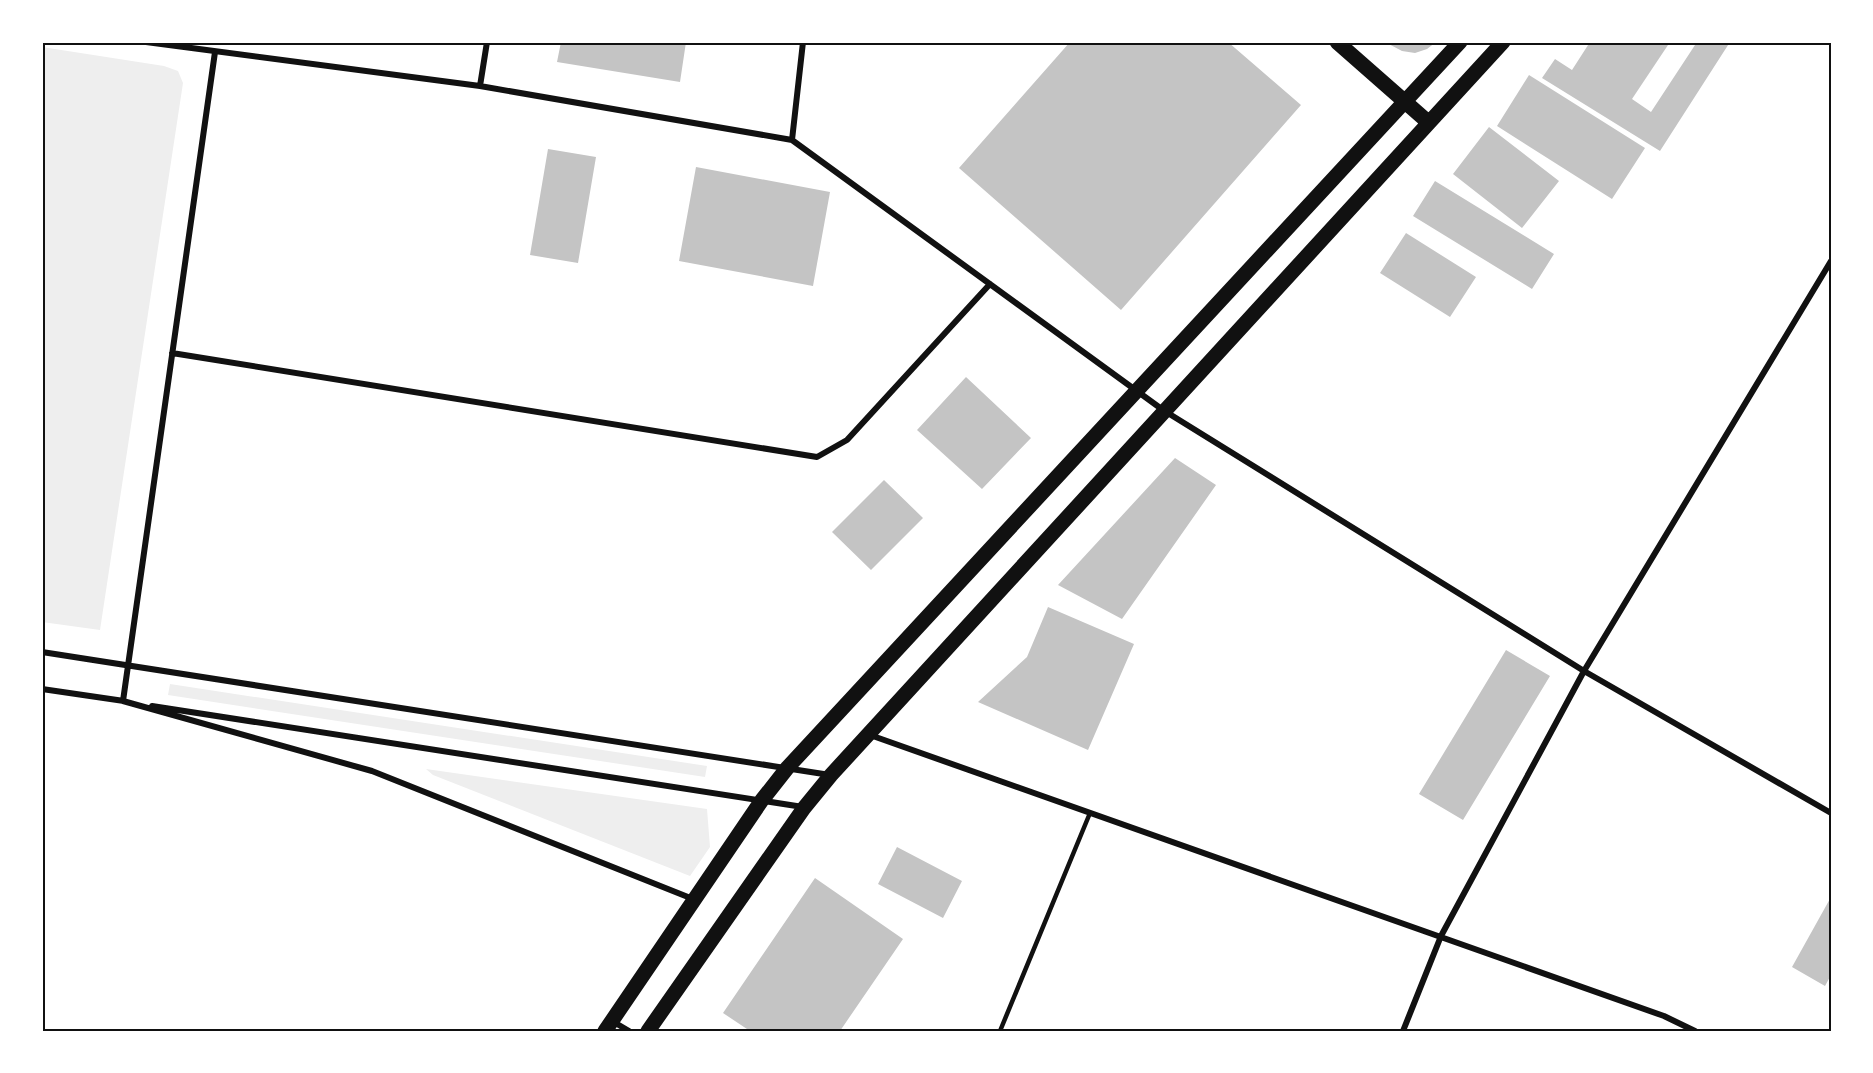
<svg xmlns="http://www.w3.org/2000/svg" width="1873" height="1073" viewBox="0 0 1873 1073" font-family="Karla,sans-serif">
	<rect width="100%" height="100%" fill="#fff"/>
	<path fill="#eee" d="M42 47 164 66 178 71 183 83 100 630 42 622Z
		M170 684 707 766 705 777 168 695Z
		M426 769 707 809 710 847 690 876 433 775Z"/>
	<path fill="#c4c4c4" d="M561 42H686L680 82 557 62Z
		M1070 42H1228L1301 105 1121 310 959 168Z
		M1385 42H1436L1427 49 1415 53 1402 51Z
		M1590 42H1670L1632 99 1651 112 1697 42H1730L1660 151 1542 78 1555 59 1572 70Z
		M1529 75 1645 148 1612 199 1497 126Z
		M1489 127 1559 181 1522 228 1453 174Z
		M548 149 596 157 578 263 530 255Z
		M696 167 830 192 813 286 679 261Z
		M1435 181 1554 254 1532 289 1413 216Z
		M1406 233 1476 277 1450 317 1380 273Z
		M966 377 1031 438 982 489 917 430Z
		M1175 458 1216 485 1122 619 1058 585Z
		M884 480 923 518 871 570 832 532Z
		M1048 607 1134 644 1088 750 978 702 1027 657Z
		M1506 650 1550 676 1463 820 1419 794Z
		M897 847 962 881 943 918 878 884Z
		M815 878 903 939 840 1031H750L723 1013Z
		M1831 897V975L1825 986 1792 967Z"/>
	<g fill="none" stroke-linecap="round" stroke-linejoin="round">
		<path stroke="#111" stroke-width="4.5" d="M1000 1031 1090 813"/>
		<path stroke="#111" stroke-width="6" d="M146 42 480 86 792 140 1163 410 1584 671 1831 813
			M215 52 123 701 372 771 693 899
			M480 86 487 42
			M792 140 803 42
			M172 353 817 457 847 440 990 284
			M42 652 830 775
			M42 689 124 701
			M152 706 803 807
			M870 735 1664 1016 1695 1031
			M612 1021 629 1031
			M1403 1031 1441 936 1584 671 1831 261"/>
		<path stroke="#111" stroke-width="15" d="M1337 42 1428 122
			M605 1031 762 800 788 767 1460 42
			M648 1031 804 808 831 775 1503 42"/>
	</g>
	<rect width="1873" height="1073" fill="none" stroke="#ffffff" stroke-width="87"/>
	<rect x="44" y="44" width="1786" height="986" fill="none" stroke="#111" stroke-width="2"/>
</svg>
